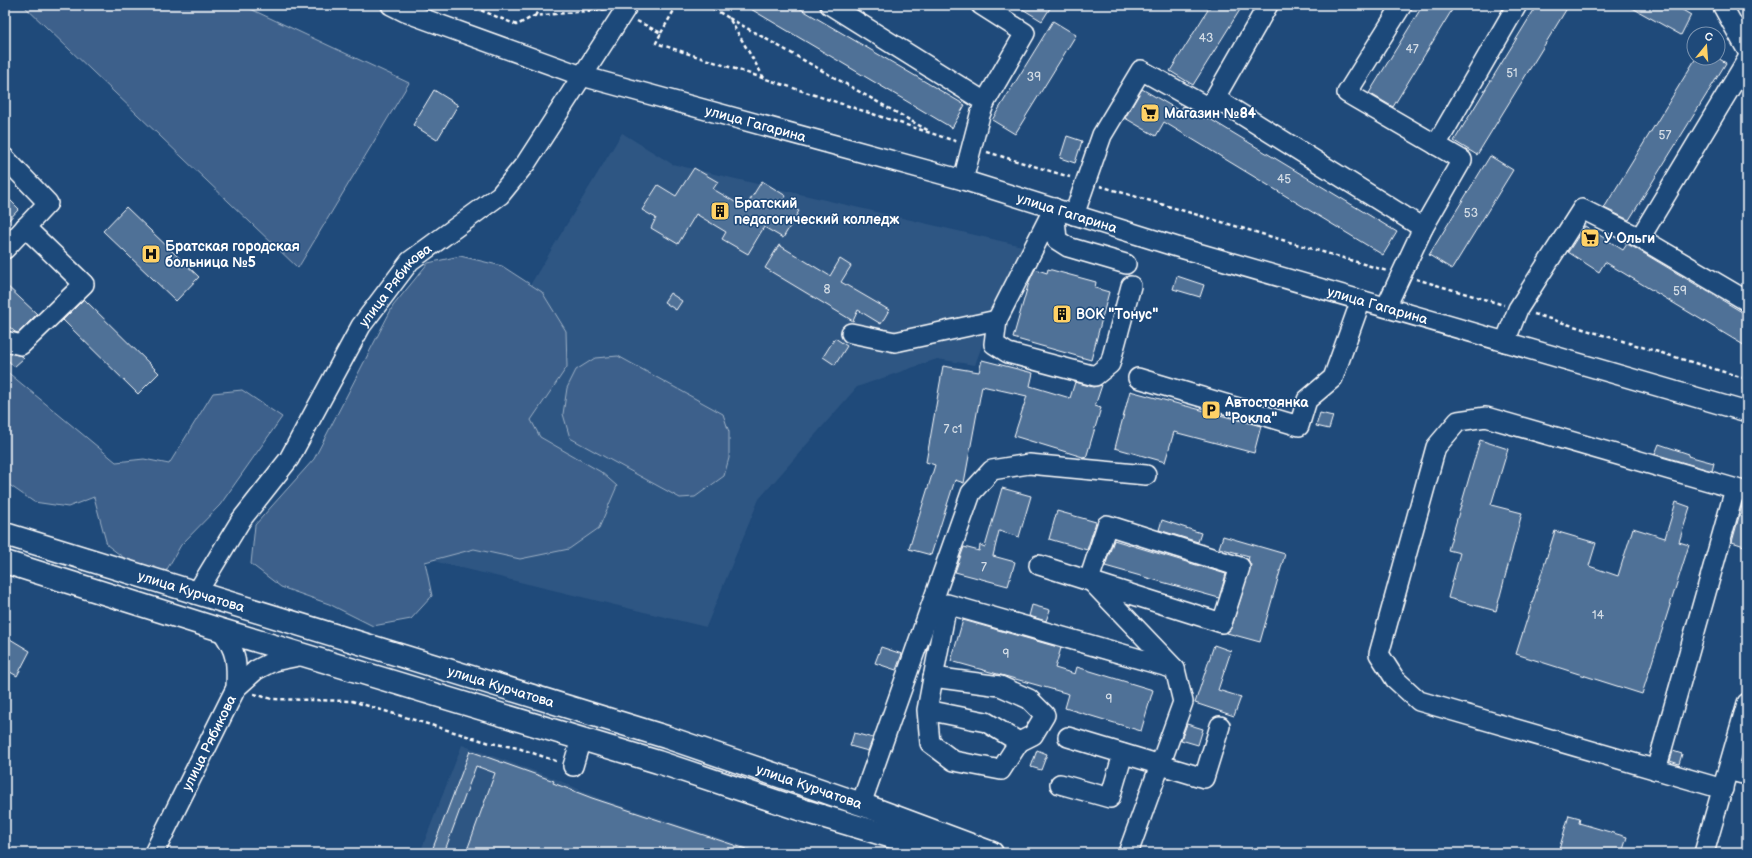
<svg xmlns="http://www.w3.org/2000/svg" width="1752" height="858" viewBox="0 0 1752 858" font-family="'Balsamiq Sans',sans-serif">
	<rect width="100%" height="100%" fill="#1f4a7a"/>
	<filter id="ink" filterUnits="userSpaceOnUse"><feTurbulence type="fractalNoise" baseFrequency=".025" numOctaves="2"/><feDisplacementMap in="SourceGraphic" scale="8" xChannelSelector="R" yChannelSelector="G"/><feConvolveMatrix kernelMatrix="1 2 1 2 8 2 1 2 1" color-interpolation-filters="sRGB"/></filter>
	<g filter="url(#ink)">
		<path fill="#2e5683" d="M622 133 672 164 1026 247 995 309 975 365 937 359 857 387 759 499 706 627 437 562 506 325Z
			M462 745 551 777 601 799 765 853H420Z"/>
		<path fill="#3c618b" stroke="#9eb0c5" d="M23 5H242L409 83 298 268Z
			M460 256 502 266 542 292 566 331 567 367 531 420 540 437 601 472 617 486 599 528 569 549 520 559 474 549 425 562 432 596 411 619 373 626 329 604 281 587 251 564 255 525 314 459 393 306 428 263Z
			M618 356 723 414 729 432V458L724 476 695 497 680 498 570 438 563 414 567 388 576 370 595 358Z
			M5 370 116 462 144 459 169 464 213 393 242 390 282 417 220 505 181 545 166 571 140 570 107 545 94 497 68 507 34 502 5 482Z"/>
		<path fill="#507197" stroke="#fff" d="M744 5H794L965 105 952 128Z
			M1016 5H1052L1042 21Z
			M1211 5H1243L1193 85 1170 71Z
			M1423 5H1455L1393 107 1369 93Z
			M1537 5H1569L1477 155 1454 141Z
			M1627 5H1674L1691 15 1681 35Z
			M1053 21 1076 35 1015 134 992 120Z
			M1696 58H1718L1726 63 1629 220 1604 208Z
			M1142 89 1180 111 1183 106 1204 118 1210 119 1397 232 1383 255 1164 122 1156 136 1125 118Z
			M434 90 458 105 437 140 413 125Z
			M1067 136 1082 141 1075 163 1060 158Z
			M1490 156 1513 170 1452 269 1429 255Z
			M694 168 718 182 713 189 745 208 762 181 786 196 782 202 799 211 783 238 764 227 748 254 722 239 726 232 696 214 678 244 651 228 656 218 642 210 658 185 676 196Z
			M5 195 19 209 5 224Z
			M126 207 199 277 176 301 103 231Z
			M1585 226 1623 250 1627 244 1635 248 1747 315V347L1605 262 1599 272 1568 252Z
			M779 245 830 276 840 259 851 266 841 282 889 310 881 324 858 310 853 321 765 268Z
			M1035 269 1047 273 1048 269 1096 282 1095 288 1109 292 1091 360 1013 338 1029 282Z
			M1177 276 1204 285 1200 297 1173 289Z
			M5 284 37 314 18 333 15 332 5 323Z
			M670 293 682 301 676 310 664 302Z
			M84 299 159 373 138 394 63 320Z
			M835 338 847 346 835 365 823 357Z
			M5 352 22 356 24 358 14 367 5 357Z
			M982 360 1033 373 1030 386 1070 398 1075 382 1093 387 1102 385 1095 406 1101 408 1086 458 1014 436 1027 396 982 386 964 483 955 480 931 555 909 549 935 465 926 462 943 366 979 372Z
			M1130 391 1261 426 1254 453 1174 432 1165 462 1115 448Z
			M1320 413 1333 416 1329 429 1316 426Z
			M1480 440 1508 449 1491 505 1522 513 1496 611 1448 598 1460 553 1448 550Z
			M1659 444 1689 454 1688 456 1714 463 1712 471 1655 454Z
			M1002 488 1031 496 1019 537 999 531 993 556 1015 562 1008 586 955 572 964 547 979 551 980 545 985 547Z
			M1676 502 1690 507 1679 542 1689 545 1642 694 1516 654 1555 531 1596 543 1589 566 1618 576 1633 528 1665 538Z
			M1743 502 1747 503V547L1732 542Z
			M1057 511 1096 522 1087 550 1049 539Z
			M1162 520 1201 533 1198 542 1159 530Z
			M1223 536 1285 554 1260 642 1227 633 1232 626 1251 565 1248 560 1249 556 1219 548Z
			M1114 540 1226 574 1219 598 1105 566Z
			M1032 605 1050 610 1046 621 1029 616Z
			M963 620 1061 648 1055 668 1075 674 1077 667 1153 690 1141 731 1065 708 1069 694 951 661Z
			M5 636 30 651 17 676 5 669Z
			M1214 645 1231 651 1218 690 1241 697 1234 716 1195 703Z
			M881 647 902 654 896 670 875 663Z
			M1187 724 1203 729 1198 745 1181 740Z
			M854 733 873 738 868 751 850 746Z
			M1037 750 1047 754 1041 770 1031 767Z
			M470 751 554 781 553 783 592 798 752 851V853H466L495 773 476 766 444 853H431Z
			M1673 751 1682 754 1679 764 1670 761Z
			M1569 815 1580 818 1579 823 1627 837 1622 853H1558Z"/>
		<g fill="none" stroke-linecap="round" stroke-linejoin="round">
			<g stroke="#fff" stroke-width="22">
				<g id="minor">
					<path id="s1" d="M391 5 405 12 582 76 963 180 1177 247 1747 412"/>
					<path d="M830 5 985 102 980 115 963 180"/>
					<path d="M981 5 1025 33 985 102"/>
					<path d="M1402 5 1347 93 1462 160 1423 228"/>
					<path d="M1722 5 1747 50"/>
					<path d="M1215 98 1423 228 1386 307"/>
					<path d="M1436 145 1517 5"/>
					<path d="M5 158 48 203 5 249"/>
					<path d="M1054 208 997 320 994 344 1008 353 1095 376 1110 364 1131 286"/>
					<path d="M1054 208 1057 240 1068 247 1126 264"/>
					<path d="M1074 215 1102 135 1141 70 1209 108 1268 5"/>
					<path d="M1640 238 1747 301"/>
					<path d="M851 333 895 342 997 320"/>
					<path d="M5 341 21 345 84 284 25 227"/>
					<path d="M1505 342 1518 309 1582 209 1640 238 1747 60"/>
					<path d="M1138 378 1299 426 1307 400 1333 378 1361 300"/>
					<path d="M1039 565 1222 623 1240 567 1107 525 1089 580"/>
					<path d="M1091 581 1175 669 1183 702 1128 853"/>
					<path id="s2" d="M196 594 241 520 289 459 361 326 410 261 500 195 526 163 628 5"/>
					<path d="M933 677 1000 686 1029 699 1045 715 1033 735 1019 742"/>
					<path d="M236 688 256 670 274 661 304 655"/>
					<path d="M927 710 986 722 1019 742 1001 770 954 761 930 743 927 710 947 604 1175 669"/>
					<path d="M1068 737 1204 778 1220 726"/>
					<path d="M573 766 581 739"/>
					<path d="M1656 770 1735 489"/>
					<path d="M1728 770 1747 775"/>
					<path d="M1060 784 1110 798 1123 754"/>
					<path d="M1723 789 1419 701 1395 679 1379 654 1436 447 1458 421 1486 417 1747 492"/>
					<path d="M861 804 971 493 992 470 1029 464 1146 475"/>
					<path id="s3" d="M154 853 236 688C237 662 237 651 221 630"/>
					<path d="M1704 853 1747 703"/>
				</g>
			</g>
			<g stroke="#fff" stroke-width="25">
				<g id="major">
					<path id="s4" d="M5 534 666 737 861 804 992 853"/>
					<path d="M5 562 221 630 658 762 805 811 946 853"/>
				</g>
			</g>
			<path stroke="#fff" stroke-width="2.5" stroke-dasharray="4 3" stroke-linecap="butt" d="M468 5 517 25 534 16 607 9
				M707 5 729 18 764 78
				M535 16 541 5
				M729 18 929 131
				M637 21 661 33 656 43 958 142
				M661 33 677 5
				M987 152 1070 177
				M1100 186 1387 271
				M1416 279 1504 305
				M1534 314 1747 379
				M254 694 272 699 352 701 490 743 518 748 559 762"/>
			<use href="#minor" stroke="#1f4a7a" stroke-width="19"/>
			<use href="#major" stroke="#1f4a7a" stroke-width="22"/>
		</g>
	</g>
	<defs>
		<g id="supermarket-square" transform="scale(1)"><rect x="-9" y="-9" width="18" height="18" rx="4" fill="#ffd166" stroke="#1f4a7a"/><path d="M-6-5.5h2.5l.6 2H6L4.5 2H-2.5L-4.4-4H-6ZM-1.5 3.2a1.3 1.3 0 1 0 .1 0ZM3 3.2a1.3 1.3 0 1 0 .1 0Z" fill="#111"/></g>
		<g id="building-square" transform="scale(1)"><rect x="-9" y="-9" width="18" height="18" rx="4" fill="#ffd166" stroke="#1f4a7a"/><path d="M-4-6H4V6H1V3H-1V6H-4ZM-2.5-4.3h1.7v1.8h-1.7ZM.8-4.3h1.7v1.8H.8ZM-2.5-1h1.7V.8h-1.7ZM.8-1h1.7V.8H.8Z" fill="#111"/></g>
		<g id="hospital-square" transform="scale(1)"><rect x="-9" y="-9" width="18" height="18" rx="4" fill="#ffd166" stroke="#1f4a7a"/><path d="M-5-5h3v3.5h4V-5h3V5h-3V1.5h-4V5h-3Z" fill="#111"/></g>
		<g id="parking-square" transform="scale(1)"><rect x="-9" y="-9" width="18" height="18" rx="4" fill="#ffd166" stroke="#1f4a7a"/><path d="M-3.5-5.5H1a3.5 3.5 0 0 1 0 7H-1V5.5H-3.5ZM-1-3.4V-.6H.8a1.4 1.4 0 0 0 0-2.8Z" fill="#111"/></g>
	</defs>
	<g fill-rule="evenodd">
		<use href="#supermarket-square" x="1150" y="113"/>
		<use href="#building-square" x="720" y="211"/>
		<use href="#supermarket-square" x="1590" y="238"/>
		<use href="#hospital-square" x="151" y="254"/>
		<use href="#building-square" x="1062" y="314"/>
		<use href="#parking-square" x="1211" y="410"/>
	</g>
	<g text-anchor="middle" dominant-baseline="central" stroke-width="3" stroke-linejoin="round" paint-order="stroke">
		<g font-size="12" fill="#d3dce5">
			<text x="1206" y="38">43</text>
			<text x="1412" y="49">47</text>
			<text x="1512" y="73">51</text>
			<text x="1034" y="77">39</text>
			<text x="1665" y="135">57</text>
			<text x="1284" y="179">45</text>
			<text x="1471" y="213">53</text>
			<text x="827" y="289">8</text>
			<text x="1680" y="291">59</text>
			<text x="953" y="429">7 с1</text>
			<text x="984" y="567">7</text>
			<text x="1598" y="615">14</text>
			<text x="1006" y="654">9</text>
			<text x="1109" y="699">9</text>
		</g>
		<g font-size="14" font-weight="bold" fill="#fff" stroke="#1f4a7a" text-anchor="start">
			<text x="1164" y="113">Магазин №84</text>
			<text x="734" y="203">Братский<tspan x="734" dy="16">педагогический колледж</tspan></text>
			<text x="1604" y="238">У Ольги</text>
			<text x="165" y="246">Братская городская<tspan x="165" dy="16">больница №5</tspan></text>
			<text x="1076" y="314">ВОК "Тонус"</text>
			<text x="1225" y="402">Автостоянка<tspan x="1225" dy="16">"Рокла"</tspan></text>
		</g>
		<g font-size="14" fill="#fff" stroke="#1f4a7a">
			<text stroke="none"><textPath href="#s1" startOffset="384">улица Гагарина</textPath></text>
			<text stroke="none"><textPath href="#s1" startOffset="708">улица Гагарина</textPath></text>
			<text stroke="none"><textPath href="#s2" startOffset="369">улица Рябикова</textPath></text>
			<text stroke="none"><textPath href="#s1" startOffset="1032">улица Гагарина</textPath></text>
			<text stroke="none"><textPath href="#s4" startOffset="195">улица Курчатова</textPath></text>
			<text stroke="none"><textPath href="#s4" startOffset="519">улица Курчатова</textPath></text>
			<text stroke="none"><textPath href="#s3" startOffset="123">улица Рябикова</textPath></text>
			<text stroke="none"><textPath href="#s4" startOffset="843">улица Курчатова</textPath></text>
		</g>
	</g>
	<rect width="1752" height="858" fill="none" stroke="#1f4a7a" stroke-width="20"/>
	<rect x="10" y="10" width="1732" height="838" fill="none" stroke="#fff" stroke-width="1.5" filter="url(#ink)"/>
	<g transform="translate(1706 46) rotate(17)"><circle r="19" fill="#1f4a7a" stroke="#7992af"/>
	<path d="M0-3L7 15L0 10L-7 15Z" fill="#ffd166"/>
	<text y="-6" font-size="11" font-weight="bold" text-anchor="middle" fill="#ffffff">С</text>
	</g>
</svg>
